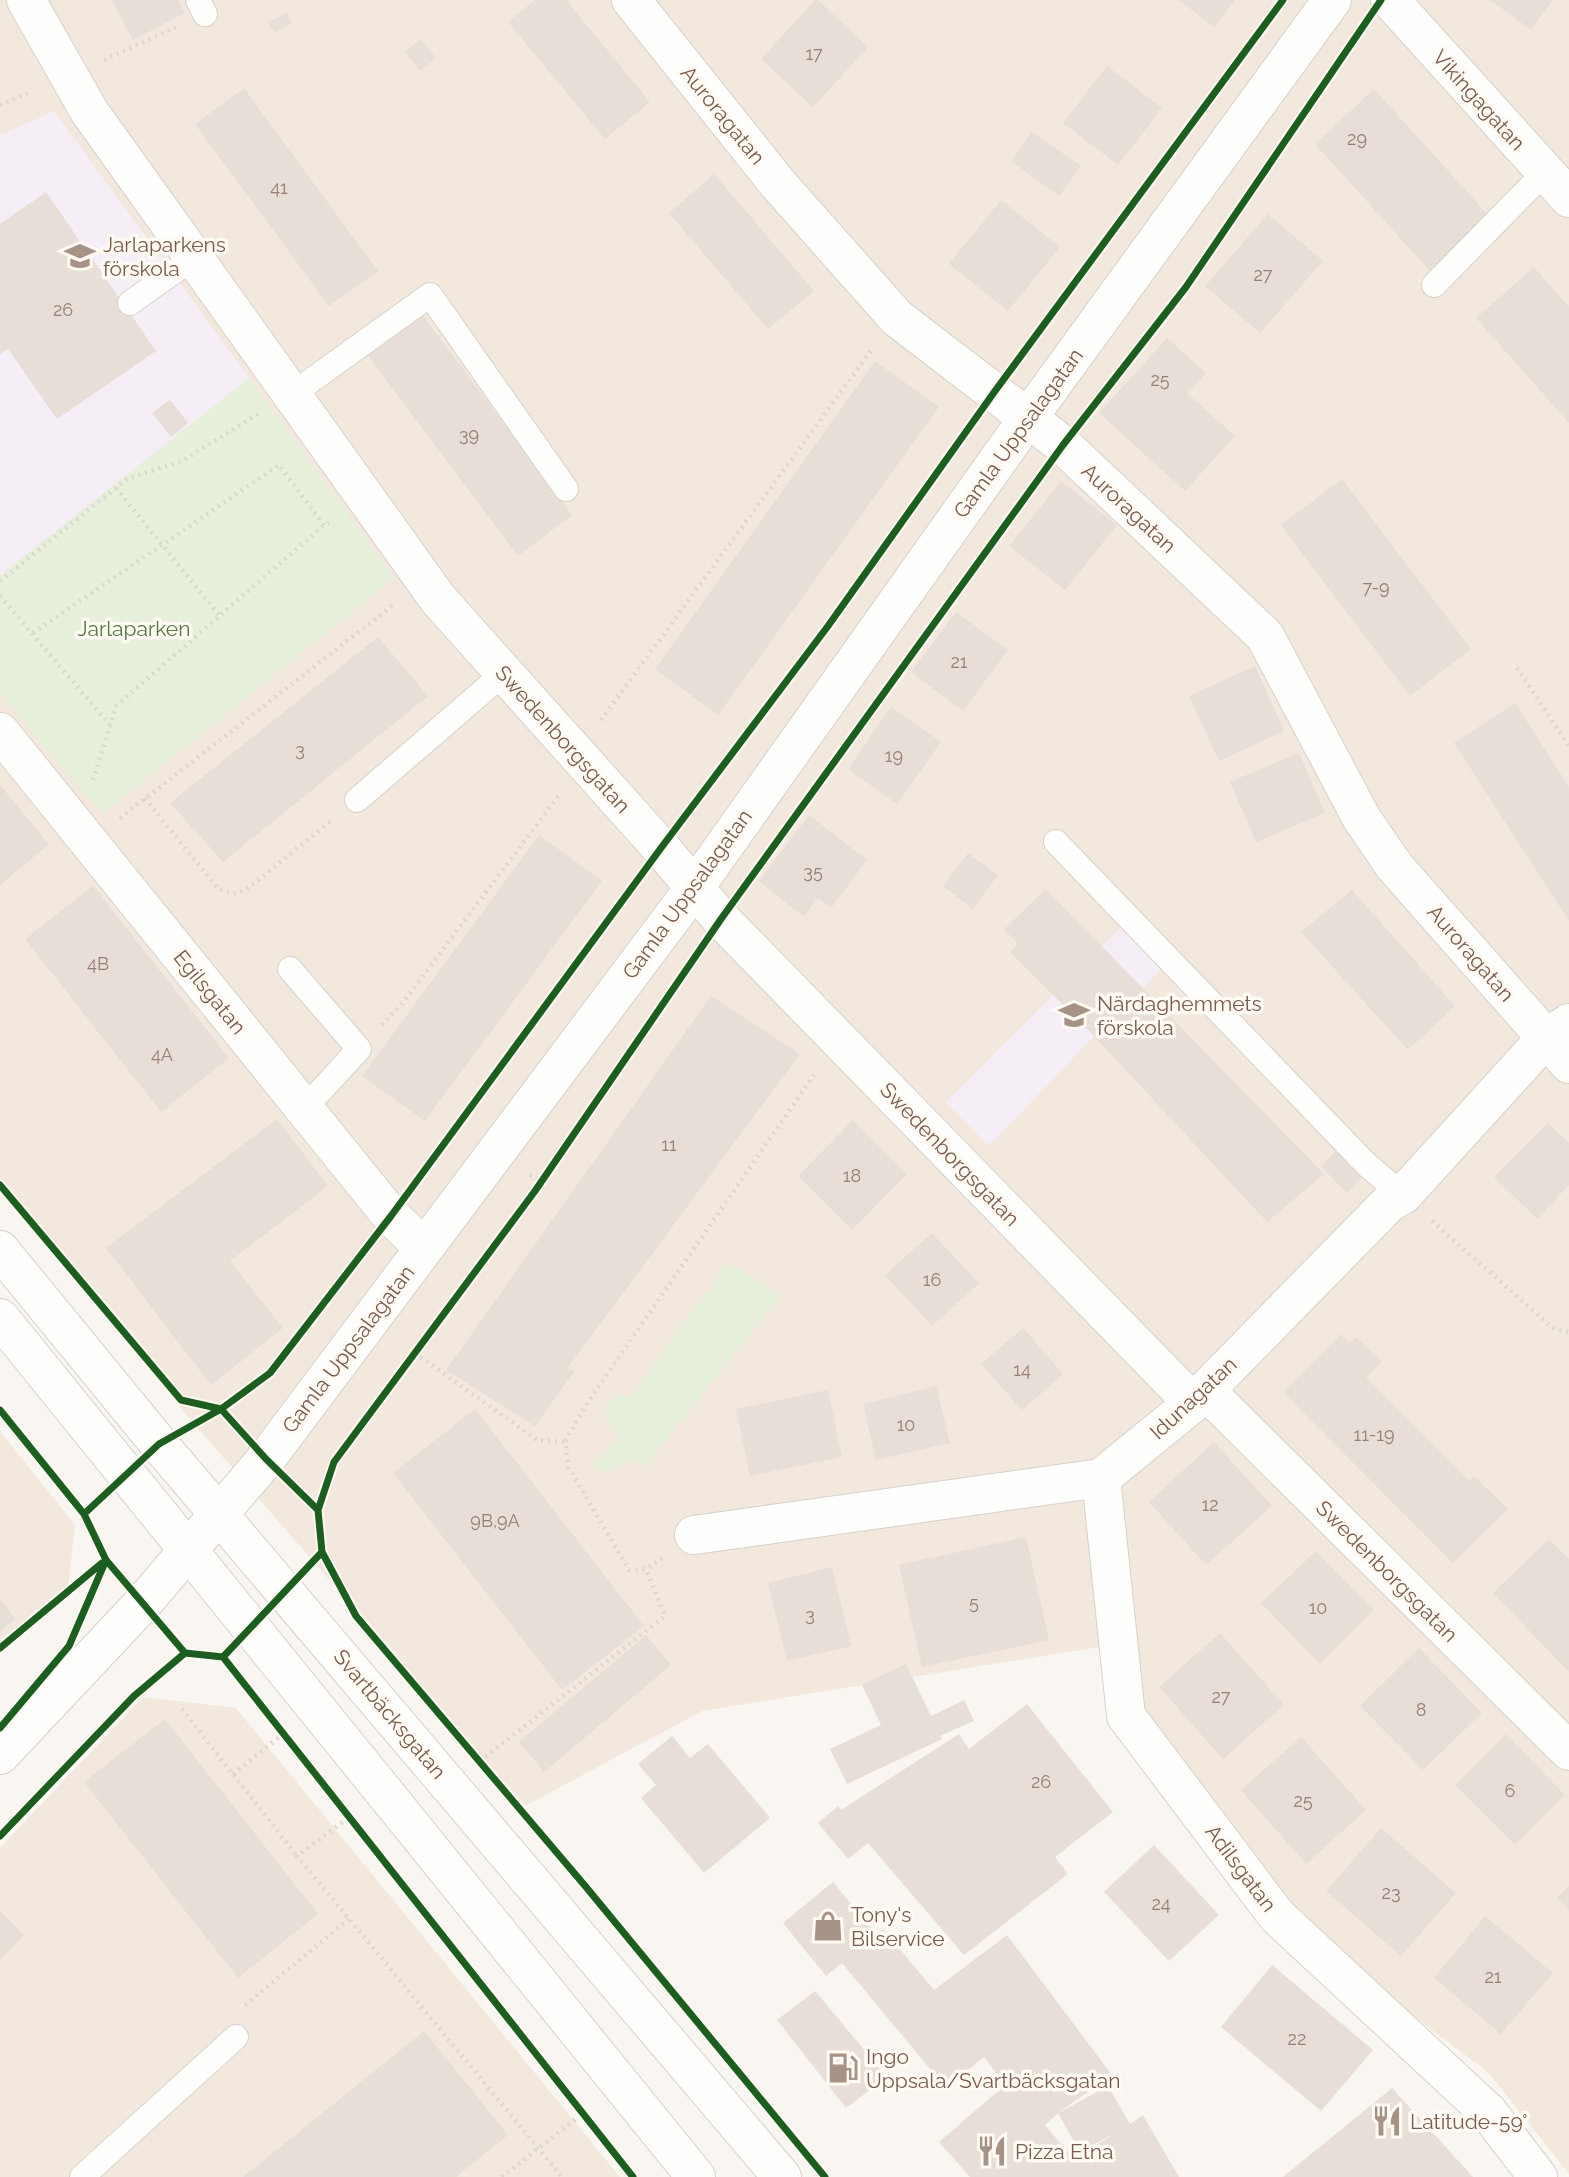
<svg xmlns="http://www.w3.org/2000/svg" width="1569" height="2177" viewBox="0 0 1569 2177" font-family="Raleway,sans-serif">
	<rect width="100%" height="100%" fill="#f9f5f0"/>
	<path fill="#f2e8de" d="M0 0H1569V2174L1488 2072 1336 1958 1137 1720 1118 1644 702 1711 525 1806 184 1412 0 1191Z
		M0 1431 75 1525 67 1595 0 1648Z
		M143 1697 236 1708 620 2177H0V1848Z"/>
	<path fill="#f6eef6" d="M54 111 249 378 0 575V135Z
		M1123 926 1164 967 1094 1036 989 1146 946 1102Z"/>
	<path fill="#e7f0db" d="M249 378 394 578 102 814 0 693V575Z
		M725 1266 739 1268 780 1296 645 1466 630 1458 608 1471 591 1466 620 1436 606 1419 607 1403 618 1396 632 1395 706 1291 713 1292 714 1278Z"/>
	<path fill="#e6ded7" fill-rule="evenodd" d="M112 0H178L185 13 133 40Z
		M535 0H566L650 102 605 139 508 22Z
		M815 0H818L868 47 813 107 761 59Z
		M1179 0H1235L1214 27Z
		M1490 0H1553L1531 30Z
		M287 13 292 23 274 33 268 22Z
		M421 39 436 58 420 71 405 52Z
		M1107 66 1162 108 1118 165 1063 123Z
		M244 88 378 271 329 306 195 124Z
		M1374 89 1490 217 1430 271 1315 144Z
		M1032 132 1081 166 1059 196 1011 161Z
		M714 174 814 291 768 329 669 213Z
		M46 192 156 351 57 419 8 349 0 354V224Z
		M1001 200 1060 247 1008 311 949 264Z
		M1268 214 1323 261 1260 333 1205 286Z
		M1534 267 1569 307V423L1476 318Z
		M421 313 572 515 518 556 366 353Z
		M1167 338 1206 373 1187 393 1235 436 1185 491 1099 413Z
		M875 361 939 407 718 715 655 669Z
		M170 400 188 423 171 437 152 413Z
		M1342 479 1471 649 1410 696 1281 525Z
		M1061 481 1117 525 1065 590 1009 546Z
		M956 612 1008 650 963 711 911 672Z
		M378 637 428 696 223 862 170 803Z
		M1255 666 1284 731 1219 761 1189 696Z
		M1515 703 1569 787V921L1454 743Z
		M891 707 941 742 897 804 848 769Z
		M1299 753 1325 813 1256 842 1230 782Z
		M0 785 49 844 0 885Z
		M809 815 867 860 831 908 818 898 804 917 759 881Z
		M539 835 602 881 425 1121 362 1076Z
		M968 853 998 875 973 909 943 886Z
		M93 886 229 1058 161 1112 25 939Z
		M1046 889 1324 1174 1267 1222 1094 1036 1010 952 1018 944 1004 929Z
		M1352 890 1455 1006 1408 1050 1301 932Z
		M711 996 800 1054 567 1369 575 1371 535 1426 446 1370Z
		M277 1119 328 1186 230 1261 283 1328 211 1385 106 1248Z
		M853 1120 907 1174 852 1230 798 1176Z
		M1548 1123 1569 1143V1185L1537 1219 1494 1177Z
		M1337 1150 1363 1177 1347 1193 1321 1166Z
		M932 1233 979 1283 932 1326 885 1275Z
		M1023 1328 1063 1374 1022 1410 981 1364Z
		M1341 1334 1350 1343 1356 1337 1382 1362 1366 1377 1470 1481 1474 1476 1508 1509 1453 1563 1283 1392Z
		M936 1386 950 1443 876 1460 863 1404Z
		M828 1390 842 1457 750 1476 736 1409Z
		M475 1409 644 1626 562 1690 393 1473Z
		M1214 1442 1272 1506 1206 1565 1149 1502Z
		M1026 1537 1049 1640 922 1667 899 1565Z
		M1549 1539 1569 1559V1672L1493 1593Z
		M1316 1551 1374 1610 1320 1664 1261 1603Z
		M832 1567 851 1646 787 1661 768 1583Z
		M0 1599 16 1619 0 1631Z
		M1220 1633 1284 1705 1223 1759 1159 1687Z
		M646 1635 671 1665 544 1772 519 1742Z
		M1419 1648 1482 1713 1423 1770 1360 1706Z
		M906 1664 931 1716 964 1700 974 1721 940 1736 942 1739 847 1784 830 1749 881 1725 862 1685Z
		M1027 1704 1113 1812 1055 1857 1068 1874 964 1955 868 1843 848 1859 818 1823 838 1806 841 1810 959 1734 969 1749Z
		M165 1719 318 1914 238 1978 84 1782Z
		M1506 1734 1565 1795 1515 1845 1455 1785Z
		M672 1736 690 1758 708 1744 770 1818 704 1873 641 1798 656 1785 638 1764Z
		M1301 1737 1366 1810 1306 1864 1241 1790Z
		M1381 1828 1456 1893 1401 1956 1326 1891Z
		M1154 1845 1219 1915 1169 1961 1104 1892Z
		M833 1882 876 1934 883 1929 934 1990 1007 1935 1112 2075 1058 2113 1108 2086 1130 2124 1143 2115 1179 2177H970L939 2142 1005 2085 984 2057 946 2088 842 1963 826 1976 783 1923ZM1058 2113 1080 2152 1118 2131 1074 2159 1045 2125Z
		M1569 1886V1910L1557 1898Z
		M0 1911 24 1935 0 1960Z
		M1485 1916 1553 1973 1501 2034 1434 1978Z
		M1272 1965 1373 2050 1321 2111 1221 2027Z
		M815 1991 887 2077 846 2108 777 2020Z
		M424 2031 508 2135 456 2177H243Z
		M1392 2088 1473 2177H1283Z"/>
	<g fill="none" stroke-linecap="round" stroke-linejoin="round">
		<g stroke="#d7d1cb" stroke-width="26">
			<path id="service" d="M198 0 205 14
				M1434 285 1544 173
				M130 303 193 258
				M291 395 430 295 566 489
				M357 800 504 673
				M1056 842 1367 1165 1403 1195
				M290 969 359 1049 304 1109
				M82 2177 236 2037"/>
		</g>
		<g stroke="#d7d1cb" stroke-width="40">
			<path id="minor" d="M26 0 89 111 438 599 661 848 721 919 1193 1403
				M631 0 779 185 897 318 1063 445 1265 636 1362 819 1395 867 1569 1064
				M1390 0 1569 198
				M0 732 391 1216 424 1248
				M1205 1390 1569 1751
				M1101 1478 1126 1716 1277 1916 1488 2112 1538 2177
				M694 1535 1101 1478 1193 1403 1390 1202 1403 1195 1545 1039 1569 1023"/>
		</g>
		<g stroke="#d7d1cb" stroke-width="40">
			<path id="tertiary" d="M0 1250 159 1444 782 2177
				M0 1318 696 2177
				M0 1755 143 1603 266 1459 695 887 1028 418 1332 0"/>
		</g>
		<path stroke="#dcd5d0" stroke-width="4.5" stroke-dasharray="2 5" stroke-linecap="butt" d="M104 60 176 27
			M0 105 31 92
			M116 488 220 616
			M0 581 127 479 182 461 258 414
			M0 596 110 725
			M33 633 279 465 324 525
			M1517 668 1569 746
			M601 720 873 348
			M93 780 116 706 324 525 332 521
			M145 798 218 889 233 894 247 889 332 820
			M120 818 392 606
			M382 1025 401 1005 560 794
			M530 1175 542 1181
			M1432 1221 1553 1328 1569 1332
			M415 1353 537 1440 565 1442
			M662 1558 646 1569 629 1570 569 1468 565 1442 588 1402 816 1072
			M0 1648 106 1560
			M182 1709 297 1856
			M480 1761 665 1616 646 1569
			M233 1774 283 1734
			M348 1818 297 1856 562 2177
			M245 2005 349 1919
			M502 2177 582 2114"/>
		<use href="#service" stroke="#fefefd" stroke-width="24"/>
		<use href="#minor" stroke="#fefefd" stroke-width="38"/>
		<use href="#tertiary" stroke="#fefefd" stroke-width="38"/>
		<g stroke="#fffaf3" stroke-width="11">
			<path id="cycleway" d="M0 1185 181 1400 221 1409 266 1459 318 1510
				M0 1410 84 1514 106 1560 185 1653 223 1657 633 2177
				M84 1514 159 1444 221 1409 270 1373 391 1216 661 848 828 626 995 391 1283 0
				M0 1648 102 1563
				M223 1657 322 1552
				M0 1728 69 1646 106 1560
				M0 1836 134 1696 185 1653
				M825 2177 586 1887 356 1616 322 1552 318 1510 334 1462 535 1191 721 919 1063 445 1186 287 1381 0"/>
		</g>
		<use href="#cycleway" stroke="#1b5e20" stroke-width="7"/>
	</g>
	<defs>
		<g id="school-bare" transform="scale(2.415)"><path d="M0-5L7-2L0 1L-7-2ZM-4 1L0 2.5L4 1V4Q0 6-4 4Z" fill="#a69286" stroke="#fffaf3" stroke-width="2.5" paint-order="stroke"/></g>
		<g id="shop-bare" transform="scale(2.415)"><path d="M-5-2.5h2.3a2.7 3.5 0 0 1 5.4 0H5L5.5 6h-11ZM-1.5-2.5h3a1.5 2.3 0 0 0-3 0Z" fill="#a69286" stroke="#fffaf3" stroke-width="2.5" paint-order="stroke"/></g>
		<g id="fuel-bare" transform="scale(2.415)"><path d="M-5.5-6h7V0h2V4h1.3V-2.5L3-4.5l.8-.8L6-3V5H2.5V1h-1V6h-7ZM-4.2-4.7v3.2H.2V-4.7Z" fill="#a69286" stroke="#fffaf3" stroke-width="2.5" paint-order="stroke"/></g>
		<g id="restaurant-bare" transform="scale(2.415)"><path d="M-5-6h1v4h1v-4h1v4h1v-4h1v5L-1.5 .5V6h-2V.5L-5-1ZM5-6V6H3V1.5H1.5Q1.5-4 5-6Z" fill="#a69286" stroke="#fffaf3" stroke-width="2.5" paint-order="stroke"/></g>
	</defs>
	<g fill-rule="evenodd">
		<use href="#school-bare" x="80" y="256"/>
		<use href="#school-bare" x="1074" y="1015"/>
		<use href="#shop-bare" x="828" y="1926"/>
		<use href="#fuel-bare" x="843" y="2068"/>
		<use href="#restaurant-bare" x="1387" y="2121"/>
		<use href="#restaurant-bare" x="992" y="2151"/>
	</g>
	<g text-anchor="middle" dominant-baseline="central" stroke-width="7" stroke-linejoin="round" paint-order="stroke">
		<g font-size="18" fill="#977e72">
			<text x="814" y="53">17</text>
			<text x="1357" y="138">29</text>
			<text x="279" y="187">41</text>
			<text x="1263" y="274">27</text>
			<text x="63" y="309">26</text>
			<text x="1160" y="379">25</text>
			<text x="469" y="434">39</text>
			<text x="1376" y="587">7-9</text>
			<text x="959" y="661">21</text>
			<text x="300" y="749">3</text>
			<text x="894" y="755">19</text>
			<text x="813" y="871">35</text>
			<text x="98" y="963">4B</text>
			<text x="162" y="1054">4A</text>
			<text x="669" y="1144">11</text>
			<text x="852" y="1175">18</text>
			<text x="932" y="1279">16</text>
			<text x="1022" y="1369">14</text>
			<text x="906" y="1424">10</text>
			<text x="1374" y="1434">11-19</text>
			<text x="1210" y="1504">12</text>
			<text x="495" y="1520">9B,9A</text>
			<text x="974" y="1602">5</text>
			<text x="1318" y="1607">10</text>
			<text x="810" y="1614">3</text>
			<text x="1221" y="1696">27</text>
			<text x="1421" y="1709">8</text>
			<text x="1041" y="1781">26</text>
			<text x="1510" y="1790">6</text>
			<text x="1303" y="1800">25</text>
			<text x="1391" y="1892">23</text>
			<text x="1161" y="1903">24</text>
			<text x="1493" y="1976">21</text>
			<text x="1297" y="2038">22</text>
		</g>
		<g font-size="21" fill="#7a5c4d" stroke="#fffaf3">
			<text transform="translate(1479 100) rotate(48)">Vikingagatan</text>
			<text transform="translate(723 115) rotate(51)">Auroragatan</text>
			<text transform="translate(1018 433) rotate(-54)">Gamla Uppsalagatan</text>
			<text transform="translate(1129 508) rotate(43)">Auroragatan</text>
			<text transform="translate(563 739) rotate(48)">Swedenborgsgatan</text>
			<text transform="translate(687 894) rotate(-54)">Gamla Uppsalagatan</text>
			<text transform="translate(1471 953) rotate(49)">Auroragatan</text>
			<text transform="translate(210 992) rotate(51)">Egilsgatan</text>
			<text transform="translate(950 1154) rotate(46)">Swedenborgsgatan</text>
			<text transform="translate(348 1349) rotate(-53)">Gamla Uppsalagatan</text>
			<text transform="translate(1193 1398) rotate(-43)">Idunagatan</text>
			<text transform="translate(1387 1571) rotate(45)">Swedenborgsgatan</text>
			<text transform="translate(390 1714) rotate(50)">Svartbäcksgatan</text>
			<text transform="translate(1241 1868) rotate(53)">Adilsgatan</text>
		</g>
		<g font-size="21" fill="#7a5c4d" stroke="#fffaf3" text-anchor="start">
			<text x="103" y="244">Jarlaparkens<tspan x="103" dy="24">förskola</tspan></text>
			<text x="1097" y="1003">Närdaghemmets<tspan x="1097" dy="24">förskola</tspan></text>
			<text x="851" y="1914">Tony's<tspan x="851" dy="24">Bilservice</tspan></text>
			<text x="866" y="2056">Ingo<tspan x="866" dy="24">Uppsala/Svartbäcksgatan</tspan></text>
			<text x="1410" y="2121">Latitude-59°</text>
			<text x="1015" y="2151">Pizza Etna</text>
		</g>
		<g font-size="21" fill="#537a41" stroke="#fffaf3">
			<text x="134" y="628">Jarlaparken</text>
		</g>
	</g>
</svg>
